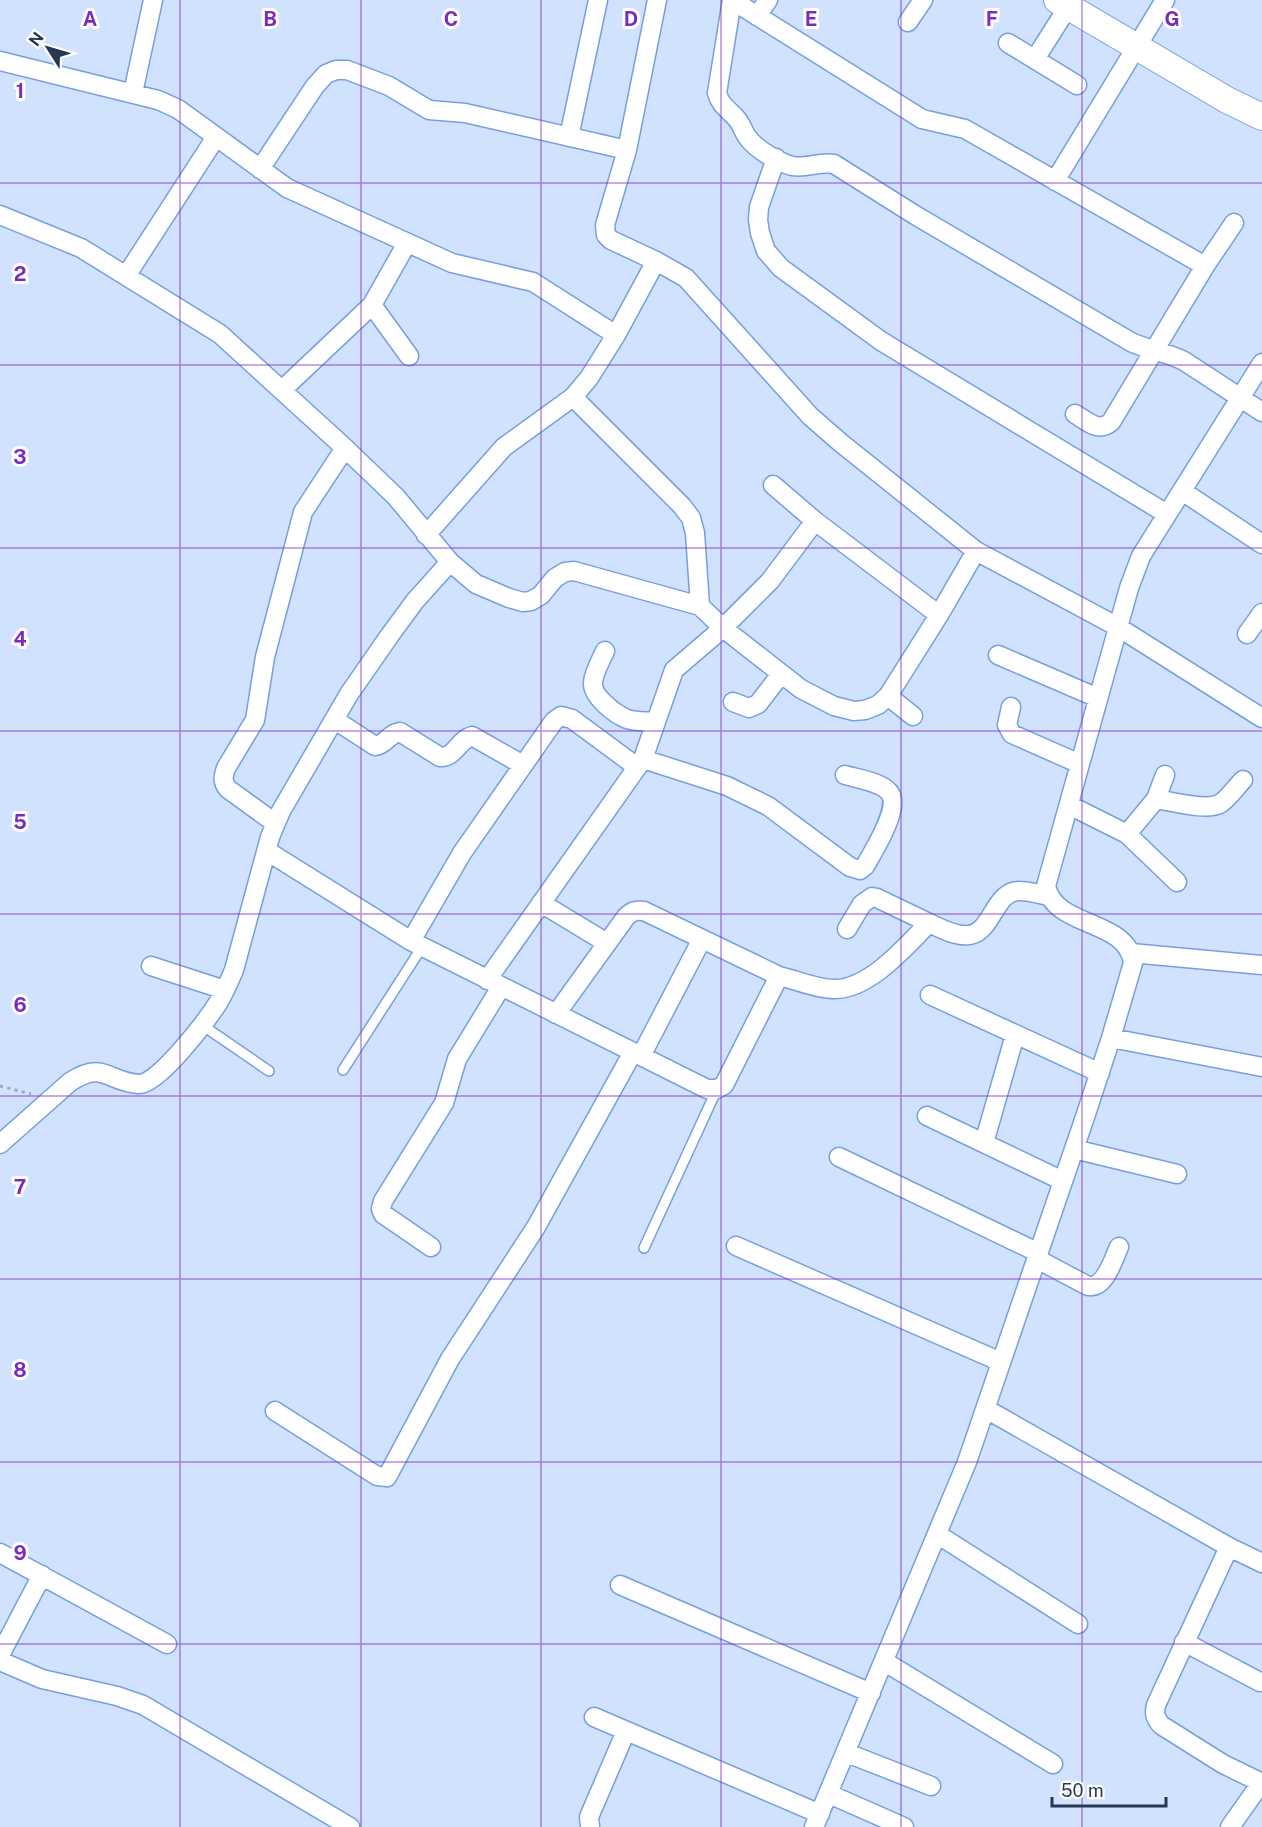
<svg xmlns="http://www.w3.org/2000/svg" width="1262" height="1827" viewBox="0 0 1262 1827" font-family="'Public Sans',sans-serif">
	<rect width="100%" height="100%" fill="#d0e2fd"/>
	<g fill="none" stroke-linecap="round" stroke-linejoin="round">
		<g stroke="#769fdf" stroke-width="12">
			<path id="lane" d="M202 1025 269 1071
				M343 1070 422 947
				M644 1248 717 1089"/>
		</g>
		<g stroke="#769fdf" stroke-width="21">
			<path id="street" d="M657 0 627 150 605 225 606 235 611 240 656 261 686 278 810 416 841 443 976 551 1118 627 1262 718
				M732 0 922 119 965 129 1205 266 1111 422C1098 433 1087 421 1075 414
				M732 0 717 93C720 105 728 109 736 118 742 124 743 132 748 138 757 150 778 162 792 166 806 169 820 161 834 164L915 215 1131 342C1148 350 1167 352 1184 361L1262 412
				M757 16 768 0
				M908 22 923 0
				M1008 43 1077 85
				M1035 59 1068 7
				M0 61 158 100 178 109 287 188 452 263 533 282 616 335
				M133 93 153 0
				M569 137 598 0
				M776 158 759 207 758 220 760 233 766 251 781 268 881 341 1167 514
				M260 169 315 86 326 74 336 70H347L389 86 429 110 465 113 627 150
				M1055 181 1165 0
				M0 215 81 248 220 334 345 448 396 497 450 562 476 584 509 598 523 602 531 601 541 595 555 578 565 572 574 571 700 606 723 628 801 689 834 706 854 711 865 710 878 705 888 696 939 615 976 551
				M1205 266 1234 223
				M126 276 216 137
				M372 305 409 356
				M282 390 372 305 407 243
				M573 397 682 506 691 518 695 533 700 606
				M773 485 815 521
				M1182 491 1262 544
				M426 535 504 447 573 397 589 378 616 335 656 261
				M1247 634 1262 613
				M605 651C601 660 594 672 593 682 591 696 615 714 627 719 636 722 646 721 656 722
				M998 655 1098 698
				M888 696 913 716
				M733 702 749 708 758 704 781 674
				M1011 707 1007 725 1012 734 1080 764
				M335 720 375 746C386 745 389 733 400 732L440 757C455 758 458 740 472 736L523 765
				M643 759 727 786 768 806 850 867 860 870 865 866C873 852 902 806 889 792 881 782 858 779 845 775
				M1156 799C1171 801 1208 812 1221 803 1229 798 1236 787 1243 780
				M1069 805 1127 834 1177 882
				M275 823 228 789C222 782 223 777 226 768L255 720 265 657 303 512 345 448
				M1127 834 1156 799 1165 775
				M267 851 411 941 707 1089H717L724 1085 779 976C797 980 816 989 834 989 869 990 906 946 929 923 940 928 956 937 969 935 993 932 994 890 1020 891 1029 891 1039 894 1048 896
				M541 903 607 943
				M847 929 862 904 872 897 877 898 929 923
				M411 941 462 853 554 721 561 716 572 719 637 767
				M1131 953 1262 965
				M151 966 225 990
				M487 980 643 759 674 670 723 628 770 581 815 521 939 615
				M930 995 1100 1073
				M556 1014 626 917C632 911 636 910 644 911L779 976
				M1111 1038 1262 1067
				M641 1056 702 939
				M927 1116 1063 1181
				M984 1143 1015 1035
				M0 1144 70 1082C104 1060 107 1082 139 1084 158 1085 207 1020 218 1003 224 993 229 982 234 970L270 837 281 811 349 694 390 635 415 601 450 562
				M1074 1149 1177 1174
				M839 1157 1039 1253
				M736 1246 1001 1362
				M431 1247 383 1214 381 1209 383 1201 444 1103 457 1059 501 987
				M1037 1259 1088 1286C1105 1289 1113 1260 1119 1247
				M986 1409 1229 1547 1262 1563
				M275 1411 377 1476 387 1477 450 1359 536 1227 633 1052
				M937 1534 1078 1624
				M1229 1547 1156 1705C1154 1714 1155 1718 1161 1725L1223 1764 1262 1783
				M0 1553 167 1644
				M620 1585 871 1693
				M1184 1642 1260 1682
				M0 1655 42 1575
				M0 1661 42 1679 117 1696 143 1705 350 1827
				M885 1662 1053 1764
				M594 1717 820 1814
				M847 1753 931 1786
				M829 1794 904 1827
				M590 1827 589 1817 626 1731
				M814 1827 967 1462 1085 1117 1111 1038 1133 963C1127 918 1055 929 1046 886L1129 588 1141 556 1262 363
				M1230 1827 1261 1783"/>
		</g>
		<g stroke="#769fdf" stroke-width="28">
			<path id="secondary" d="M1057 0 1227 100 1262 117"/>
		</g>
		<path stroke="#96a8c3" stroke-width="3" stroke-dasharray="3 4.5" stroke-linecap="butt" d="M0 1086 31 1094"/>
		<use href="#lane" stroke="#fff" stroke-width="9"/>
		<use href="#street" stroke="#fff" stroke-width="18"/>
		<use href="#secondary" stroke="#fff" stroke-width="26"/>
	</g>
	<path fill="none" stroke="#7b2cbf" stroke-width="1.5" stroke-opacity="0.55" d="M180 0V1827M361 0V1827M541 0V1827M721 0V1827M901 0V1827M1082 0V1827M0 183H1262M0 365H1262M0 548H1262M0 731H1262M0 914H1262M0 1096H1262M0 1279H1262M0 1462H1262M0 1644H1262"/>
	<g font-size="20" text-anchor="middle" font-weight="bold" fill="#7b2cbf" stroke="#fff" stroke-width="6" stroke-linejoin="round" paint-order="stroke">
		<text x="90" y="26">A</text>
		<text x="270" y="26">B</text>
		<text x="451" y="26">C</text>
		<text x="631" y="26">D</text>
		<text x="811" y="26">E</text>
		<text x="992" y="26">F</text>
		<text x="1172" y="26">G</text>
		<text x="20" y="98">1</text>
		<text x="20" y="281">2</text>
		<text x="20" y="464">3</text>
		<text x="20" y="646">4</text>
		<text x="20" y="829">5</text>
		<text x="20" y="1012">6</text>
		<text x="20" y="1194">7</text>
		<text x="20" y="1377">8</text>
		<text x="20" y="1560">9</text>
	</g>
	<g transform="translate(48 48) rotate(307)" stroke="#ffffff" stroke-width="4.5" paint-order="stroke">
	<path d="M0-4.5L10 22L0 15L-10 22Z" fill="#273853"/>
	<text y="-9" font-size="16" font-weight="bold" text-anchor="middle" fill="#273853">N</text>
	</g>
	<path d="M1052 1797v9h114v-9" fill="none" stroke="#273853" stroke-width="3"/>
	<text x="1061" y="1797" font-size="18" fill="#273853" stroke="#ffffff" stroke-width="4.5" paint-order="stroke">50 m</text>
</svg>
